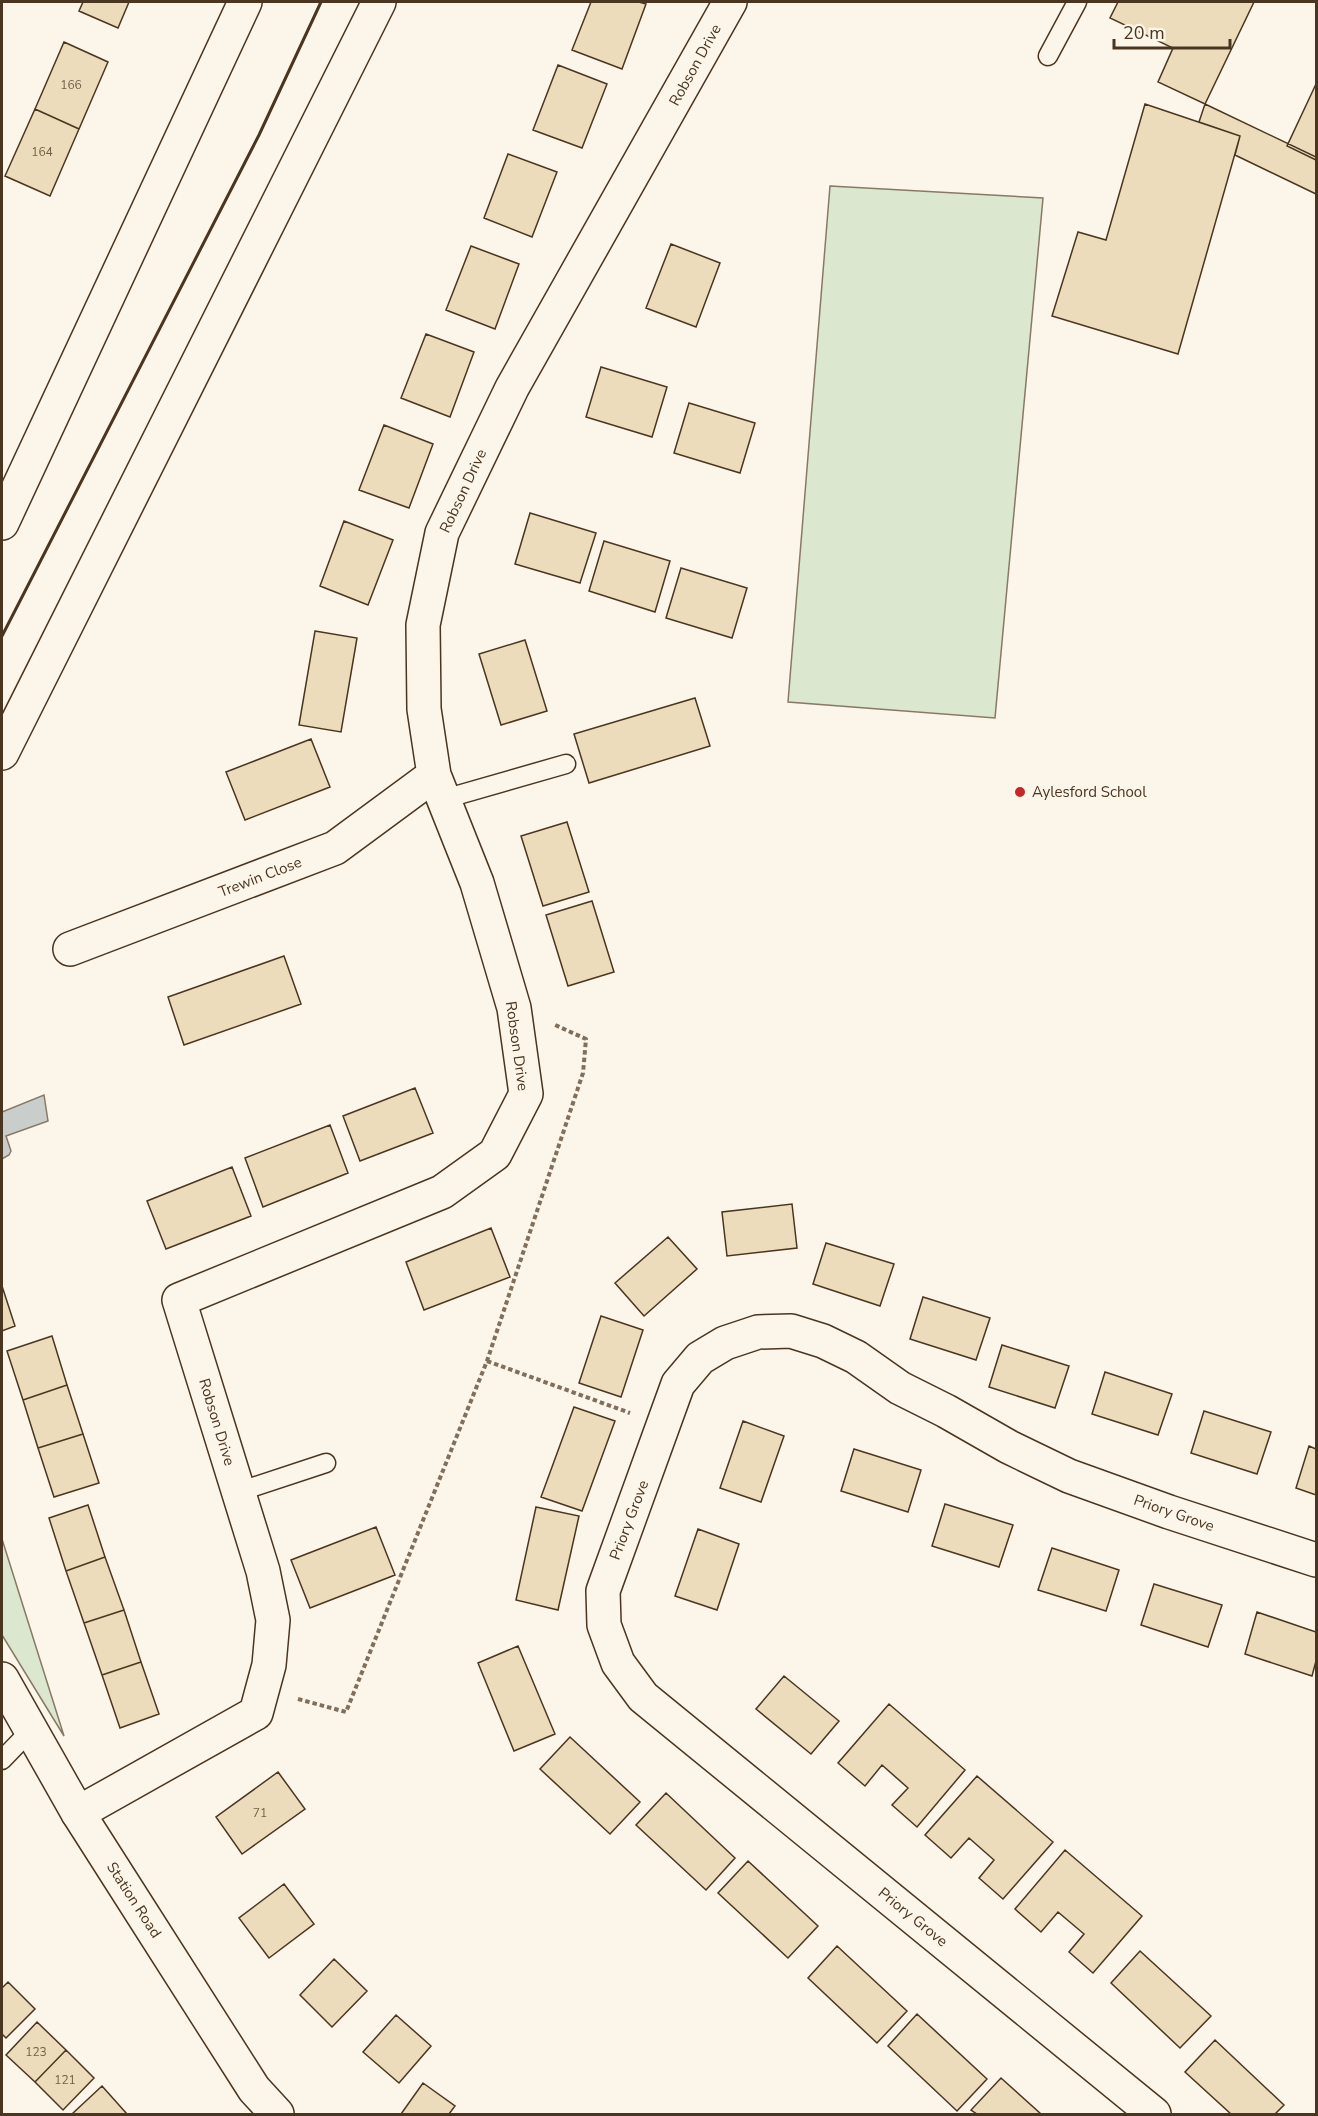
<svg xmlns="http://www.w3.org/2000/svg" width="1318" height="2116" viewBox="0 0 1318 2116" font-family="'Nunito Sans',sans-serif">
	<rect width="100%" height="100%" fill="#fbf6e9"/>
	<path fill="#dce7d0" stroke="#887966" stroke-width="1.5" d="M830 186 1043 198 995 718 788 702Z
		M2 1539 64 1736 2 1635Z"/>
	<path fill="#c9cecd" stroke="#887966" stroke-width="1.5" d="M44 1095 48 1121 6 1136 11 1151 9 1155 2 1159V1112Z"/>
	<path fill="#ecdcbc" stroke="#4a3520" stroke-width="1.5" d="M83 2H129L118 28 79 11Z
		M591 2H639L646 4 622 69 572 50Z
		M1118 2H1254L1205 104 1158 82 1173 48 1110 18Z
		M64 42 108 62 79 129 35 109Z
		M558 65 607 84 582 148 533 130Z
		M1316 84V160L1287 146Z
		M1145 104 1240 136 1178 354 1052 316 1078 232 1106 240Z
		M1205 104 1316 157V194L1235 155 1240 136 1199 122Z
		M35 109 79 129 50 196 5 176Z
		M508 154 557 172 532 237 484 218Z
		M671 244 720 263 696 327 646 308Z
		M471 246 519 264 495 329 446 310Z
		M426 334 474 352 450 417 401 398Z
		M601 367 667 387 652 437 586 417Z
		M689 403 755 423 740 473 674 453Z
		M384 425 433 444 409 508 359 490Z
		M530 513 596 533 580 583 515 564Z
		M344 521 393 540 368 605 320 586Z
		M604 541 670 561 655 612 589 591Z
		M681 568 747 588 732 638 666 618Z
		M315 631 357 638 341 732 299 725Z
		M525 640 547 711 501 725 479 654Z
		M695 698 710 746 589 783 574 734Z
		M311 739 330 787 245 820 226 772Z
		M567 822 589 892 543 906 521 836Z
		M592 901 614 972 568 986 546 915Z
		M284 956 301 1004 184 1045 168 997Z
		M415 1088 433 1133 360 1161 343 1116Z
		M330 1125 348 1173 263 1207 245 1158Z
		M232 1167 251 1216 166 1249 147 1201Z
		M792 1204 797 1248 727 1256 722 1212Z
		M491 1228 510 1277 424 1310 406 1262Z
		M668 1237 697 1269 644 1316 615 1283Z
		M826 1243 894 1264 880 1306 813 1284Z
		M2 1286 15 1326 2 1331Z
		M923 1297 990 1318 976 1360 910 1339Z
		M601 1316 643 1330 621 1397 579 1383Z
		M52 1336 67 1385 23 1400 7 1351Z
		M1002 1345 1069 1366 1055 1408 989 1387Z
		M1105 1372 1172 1394 1158 1435 1092 1414Z
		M67 1385 83 1434 38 1448 23 1400Z
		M574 1407 615 1421 582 1511 541 1497Z
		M1204 1411 1271 1432 1257 1474 1191 1453Z
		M743 1421 784 1436 761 1502 720 1488Z
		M83 1434 99 1483 54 1497 38 1448Z
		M1309 1446 1316 1449V1495L1296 1488Z
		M854 1449 921 1470 908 1512 841 1491Z
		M945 1504 1013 1525 999 1567 932 1546Z
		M88 1505 105 1557 66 1571 49 1518Z
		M536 1507 579 1516 558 1610 516 1600Z
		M376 1527 395 1575 310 1608 291 1560Z
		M698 1529 739 1544 717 1610 675 1596Z
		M1052 1548 1119 1570 1106 1611 1038 1590Z
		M105 1557 124 1610 84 1623 66 1571Z
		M1154 1584 1222 1605 1208 1647 1141 1625Z
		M124 1610 141 1662 102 1675 84 1623Z
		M1257 1612 1316 1632V1661L1312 1676 1245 1654Z
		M518 1646 555 1734 514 1751 478 1663Z
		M141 1662 159 1714 120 1728 102 1675Z
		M784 1676 839 1721 811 1754 756 1709Z
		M889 1704 965 1770 917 1827 892 1805 908 1788 882 1765 865 1786 838 1763Z
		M570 1737 640 1802 610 1834 540 1769Z
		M278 1772 305 1809 242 1854 216 1817Z
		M977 1776 1053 1842 1003 1899 979 1878 994 1860 969 1838 951 1858 925 1835Z
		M666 1793 735 1858 706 1890 636 1825Z
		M1065 1850 1142 1916 1093 1973 1069 1952 1084 1934 1058 1912 1041 1932 1015 1909Z
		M748 1861 818 1926 788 1958 718 1893Z
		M284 1884 314 1924 269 1958 239 1918Z
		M837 1946 907 2011 877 2043 808 1978Z
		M1140 1951 1211 2016 1180 2048 1111 1983Z
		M334 1959 367 1991 332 2027 300 1995Z
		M8 1982 35 2009 6 2038 2 2034V1988Z
		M917 2014 987 2079 957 2111 888 2046Z
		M396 2015 431 2046 399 2083 363 2052Z
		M37 2022 66 2050 35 2082 6 2055Z
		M1215 2040 1284 2105 1275 2114H1231L1185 2072Z
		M66 2050 94 2078 63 2110 35 2082Z
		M1001 2078 1041 2114H977L971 2110Z
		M423 2083 455 2106 449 2114H401Z
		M102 2086 127 2114H72Z"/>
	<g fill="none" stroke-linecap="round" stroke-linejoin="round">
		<g stroke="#4a3520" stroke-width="21">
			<path id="service" d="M1048 56 1077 2
				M444 799 566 764
				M238 1492 326 1463
				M2 1760 30 1731"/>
		</g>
		<g stroke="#4a3520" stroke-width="36">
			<path id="minor" d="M70 949 335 848 434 775
				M78 1813 256 1713 269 1665 273 1620 263 1571 179 1300 442 1192 495 1154 526 1094 514 1008 477 883 434 775 424 709 423 625 442 533 512 388 730 2
				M1154 2114 643 1697 618 1663 604 1625 603 1591 678 1384 700 1358 725 1343 758 1332 791 1331 823 1341 856 1357 900 1388 946 1411 1009 1447 1069 1476 1169 1512 1316 1560"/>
		</g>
		<g stroke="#4a3520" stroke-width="36">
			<path id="tertiary" d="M2 1679 78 1813 254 2089 277 2114"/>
		</g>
		<g stroke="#4a3520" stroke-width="36">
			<path id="motorway" d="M2 523 245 2
				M2 753 379 2"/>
		</g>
		<path stroke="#7f6f5c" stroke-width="4" stroke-dasharray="4.5 3" stroke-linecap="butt" d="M487 1361 630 1413
			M298 1699 346 1712 487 1361 583 1073 586 1039 553 1024"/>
		<use href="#service" stroke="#fbf6e9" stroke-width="18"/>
		<use href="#minor" stroke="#fbf6e9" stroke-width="33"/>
		<use href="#tertiary" stroke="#fbf6e9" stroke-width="33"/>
		<use href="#motorway" stroke="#fbf6e9" stroke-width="33"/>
		<path stroke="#4a3520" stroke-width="3" d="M2 636 259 135 321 2"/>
	</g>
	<circle fill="#c62828" stroke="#fbf6e9" stroke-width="2" cx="1020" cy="792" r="6"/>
	<g text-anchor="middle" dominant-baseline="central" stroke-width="4.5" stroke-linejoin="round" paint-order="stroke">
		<g font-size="12" fill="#725f47">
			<text x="71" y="85">166</text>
			<text x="42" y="152">164</text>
			<text x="260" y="1813">71</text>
			<text x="36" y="2052">123</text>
			<text x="65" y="2080">121</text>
		</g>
		<g font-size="15" fill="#4a3520" stroke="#fbf6e9">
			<text transform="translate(695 65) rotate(-61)">Robson Drive</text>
			<text transform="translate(463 491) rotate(-65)">Robson Drive</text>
			<text transform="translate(260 877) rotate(-21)">Trewin Close</text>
			<text transform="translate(517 1046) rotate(82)">Robson Drive</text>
			<text transform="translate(217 1422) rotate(73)">Robson Drive</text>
			<text transform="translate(1174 1513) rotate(19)">Priory Grove</text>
			<text transform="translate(629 1520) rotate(-69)">Priory Grove</text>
			<text transform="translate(134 1900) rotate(57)">Station Road</text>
			<text transform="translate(913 1917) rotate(39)">Priory Grove</text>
		</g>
		<g font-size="15" fill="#4a3520" stroke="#fbf6e9" text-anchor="start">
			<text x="1032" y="792">Aylesford School</text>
		</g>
	</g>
	<rect width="1318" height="2116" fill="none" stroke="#4a3520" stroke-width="6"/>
	<path d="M1114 39v9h116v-9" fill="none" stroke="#4a3520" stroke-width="3"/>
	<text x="1123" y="39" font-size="18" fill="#4a3520" stroke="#fbf6e9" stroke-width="4.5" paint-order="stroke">20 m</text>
</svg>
